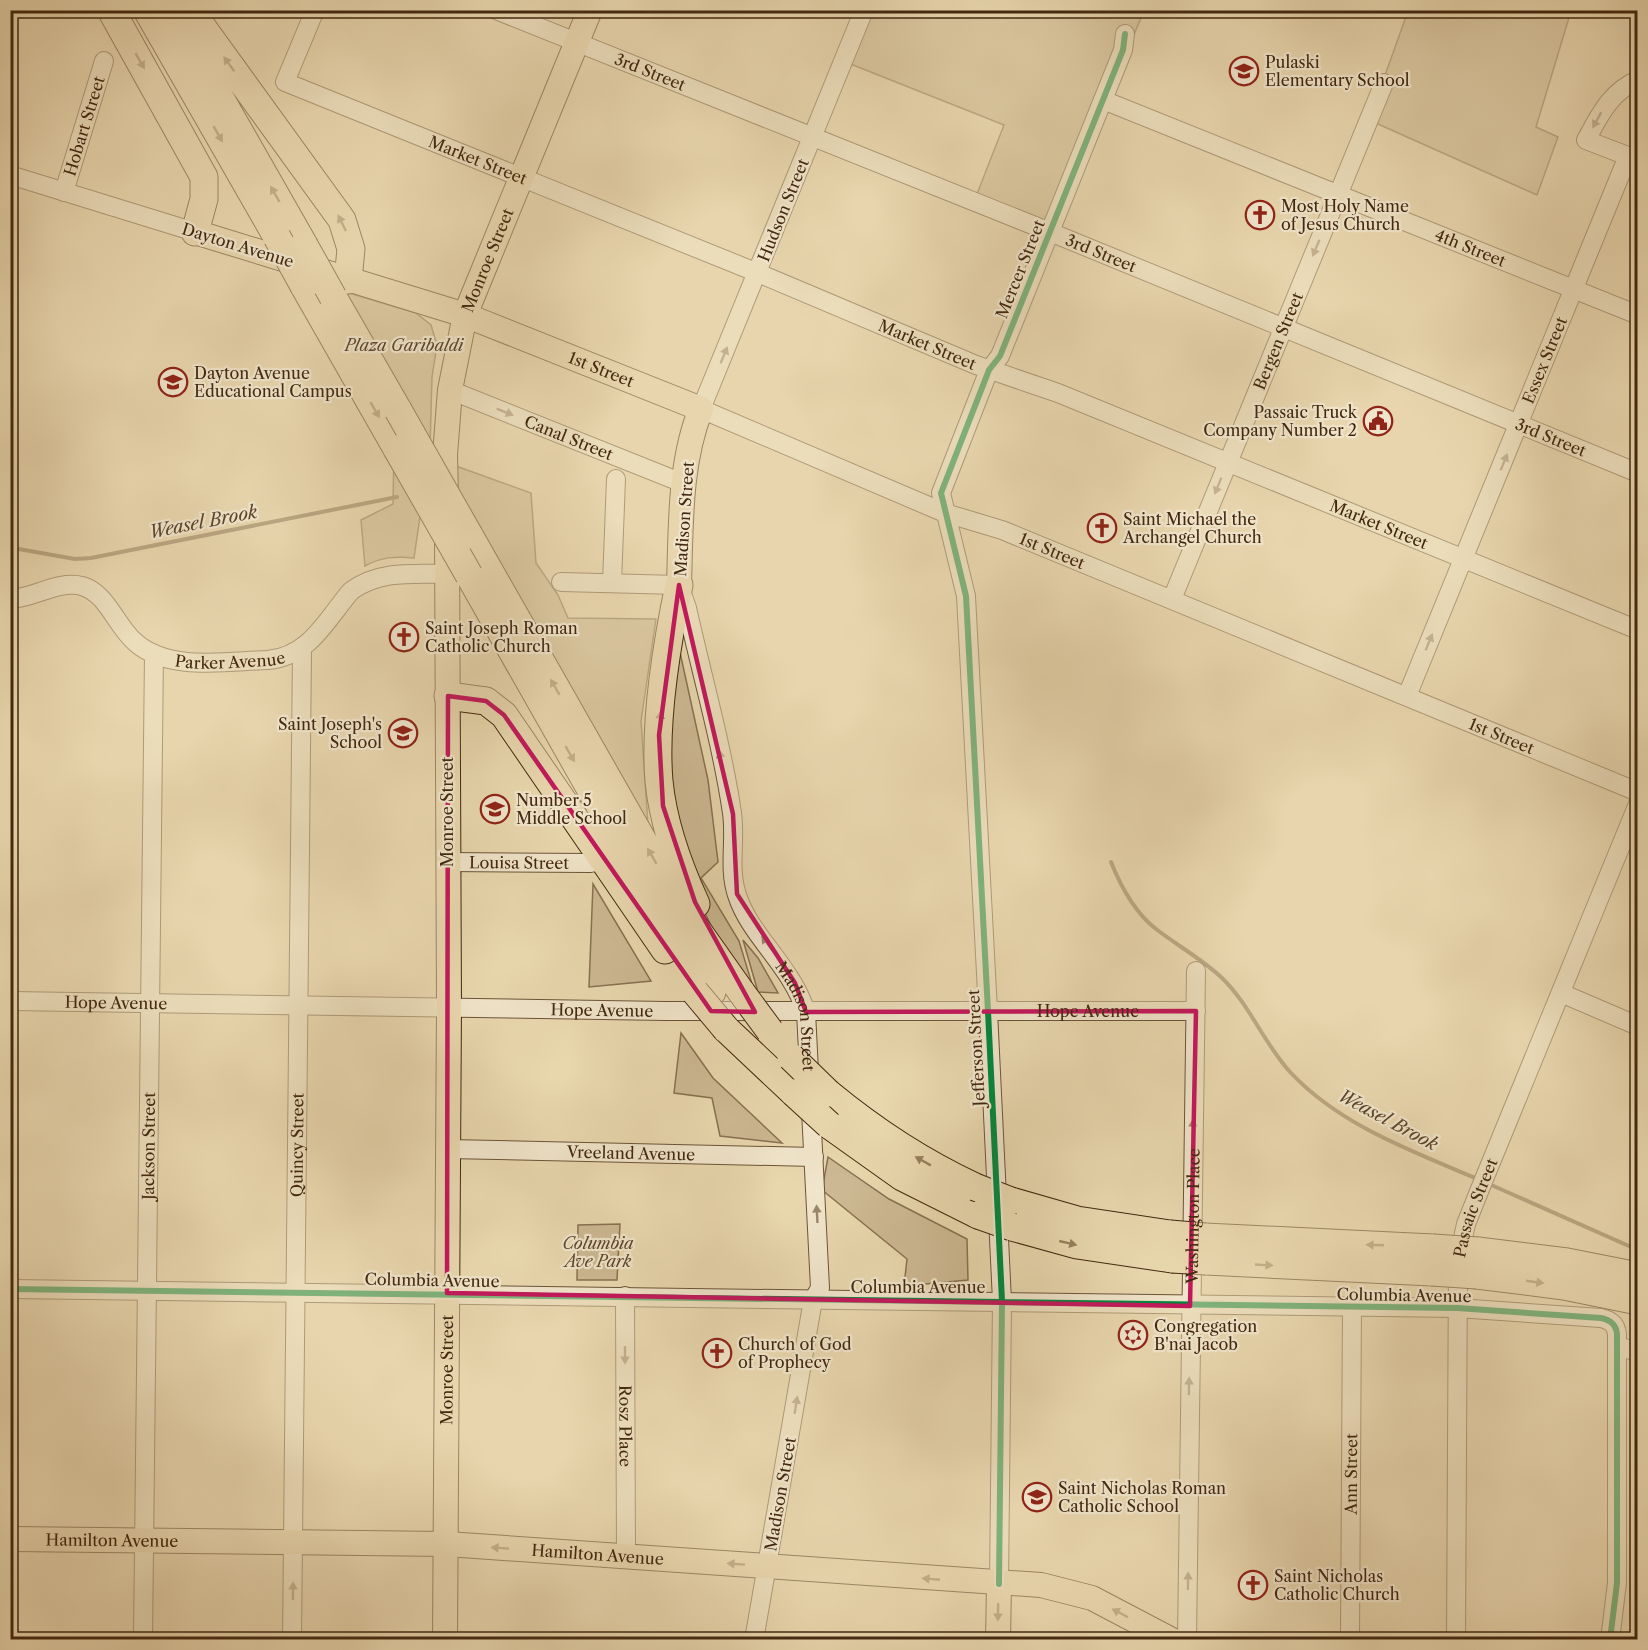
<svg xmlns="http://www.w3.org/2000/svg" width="1648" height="1650" viewBox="0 0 1648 1650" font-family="'Libre Caslon Text',serif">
	<rect width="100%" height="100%" fill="#e8d6ad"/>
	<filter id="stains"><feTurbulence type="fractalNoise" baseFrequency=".00333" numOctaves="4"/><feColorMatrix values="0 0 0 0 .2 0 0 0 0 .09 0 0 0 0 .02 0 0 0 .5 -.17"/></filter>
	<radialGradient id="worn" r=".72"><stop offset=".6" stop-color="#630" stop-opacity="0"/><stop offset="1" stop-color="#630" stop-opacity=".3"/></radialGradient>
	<path fill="#ccb892" stroke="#887051" stroke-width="1.5" d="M864 11H1144L1051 230 975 199 1004 125 843 61Z
		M1408 11H1571L1536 127 1558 137 1537 195 1369 120Z
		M339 290 416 313 431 325 437 345 432 377 430 447 414 558C396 556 381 557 365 566L361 520 393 504 395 393Z
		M456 466 531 493 536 563 558 595 568 618 656 619 641 721 648 824 456 491Z
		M674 625 708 780 718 862 701 878 739 941 752 984 715 934 692 886 664 778Z
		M593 884 651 981 589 987Z
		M743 940 758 958 778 993 758 992Z
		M681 1033 713 1078 782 1143 720 1136 712 1098 674 1093Z
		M828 1157 889 1199 967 1239 968 1280 904 1286 907 1259 822 1190Z
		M620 1224 617 1280H577L578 1225Z"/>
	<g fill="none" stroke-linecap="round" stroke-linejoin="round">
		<path stroke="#846d4e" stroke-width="4" d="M13 548 75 559 91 558 397 497
			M1111 862C1121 887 1134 912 1156 929 1178 946 1202 959 1222 978 1250 1005 1264 1044 1291 1073 1341 1126 1414 1152 1480 1180
			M1489 1184 1638 1250"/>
		<g stroke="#6c5437" stroke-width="20">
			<g id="minor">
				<path id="s1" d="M315 10 285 82 758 273 976 365 1058 393 1638 630"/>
				<path id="s2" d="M496 10 1050 232 1638 473"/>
				<path id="s3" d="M864 10 701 409 945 513 1002 530 1638 792"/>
				<path d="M1638 80C1611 91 1599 116 1586 140L1638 160"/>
				<path id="s4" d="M1103 100 1638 315"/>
				<path d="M10 175 195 232"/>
				<path id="s5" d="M64 192 104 61"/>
				<path id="s6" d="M450 390 685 484"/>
				<path id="s7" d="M561 582 679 585 687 608C702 676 722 745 732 813 736 841 728 868 737 895 750 936 791 965 806 1012L820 1288 813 1300 754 1640"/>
				<path d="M612 583 616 479"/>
				<path id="s8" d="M10 599C34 598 58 580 82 586 107 593 116 626 135 642 168 672 227 661 268 660 310 656 326 620 351 591 380 570 413 574 448 574"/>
				<path id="s9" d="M1172 599 1384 83"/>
				<path id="s10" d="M1407 696 1628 156"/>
				<path id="s11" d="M447 862 591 863"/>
				<path d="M1561 993 1638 1026"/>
				<path id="s12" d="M10 1001 666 1011H1196"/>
				<path id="s13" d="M448 1149 814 1157"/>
				<path d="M10 1289 1457 1308 1601 1318C1610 1320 1616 1324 1617 1334V1583L1610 1640"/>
				<path id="s14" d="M625 1296 626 1556"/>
				<path d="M1617 1346 1638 1352"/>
				<path d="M999 1584 1002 1301 988 1011 966 596 941 493 989 370 1000 356 1123 50 1125 34"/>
				<path id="s15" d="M143 1640 154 654"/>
				<path id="s16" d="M292 1640 302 650"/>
				<path id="s17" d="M1187 1640 1196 971"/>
				<path id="s18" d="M1350 1640 1352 1308"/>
				<path id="s19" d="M1456 1640 1458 1261 1466 1224 1480 1189 1638 804"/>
			</g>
		</g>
		<g stroke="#432810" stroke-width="26">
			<g id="major">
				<path id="s20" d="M195 232 465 315 701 409C679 463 681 527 679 585"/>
				<path id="s21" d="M446 497 445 455 450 390 465 315 590 10"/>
				<path id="s22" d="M10 1539 447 1544 1041 1585 1092 1598 1172 1640"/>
				<path id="s23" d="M445 1640 449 1006 447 532"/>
				<path d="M998 1640 999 1584"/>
			</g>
		</g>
		<g stroke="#432810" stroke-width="29">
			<path id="highway" d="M111 10 204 177V199L195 232
				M147 10 277 237
				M170 10 304 245
				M190 10 342 220 351 249 348 280
				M304 286 397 449
				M333 297 398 410
				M469 535 650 853 694 925 742 993
				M469 575 633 864 712 992
				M679 585C667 643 654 722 659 781 663 823 678 865 696 904
				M448 696 486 701 504 715 665 950
				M726 1029 794 1093
				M828 1093C874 1131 921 1162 975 1187
				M829 1125 902 1177 978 1215
				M1011 1201 1077 1220 1170 1234
				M1012 1227 1077 1245 1172 1259
				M1205 1237 1433 1248
				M1478 1251 1567 1262 1638 1276
				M1206 1261 1432 1272
				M1477 1275 1564 1286 1638 1301"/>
		</g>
		<use href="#minor" stroke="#f0e4ca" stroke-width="18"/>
		<use href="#major" stroke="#e8d6ad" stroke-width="24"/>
		<use href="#highway" stroke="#e8d6ad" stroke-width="27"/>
		<g stroke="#432810" stroke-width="29" stroke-linecap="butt">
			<path id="highway-bridge" d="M277 237 304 286
				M304 245 333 297
				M398 410 469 535
				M397 449 469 575
				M695 992 726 1029
				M742 993 770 1031
				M791 1057 828 1093
				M794 1093 829 1125
				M975 1187 1011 1201
				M978 1215 1012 1227
				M1170 1234 1205 1237
				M1433 1248 1478 1251
				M1172 1259 1206 1261
				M1432 1272 1477 1275"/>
		</g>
		<use href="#highway-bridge" stroke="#e8d6ad" stroke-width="27"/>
		<g stroke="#f0e4ca" stroke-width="10">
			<path id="cycleway" d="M10 1289 1457 1308 1601 1318C1610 1320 1616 1324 1617 1334V1583L1610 1640
				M999 1584 1002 1301 988 1011 966 596 941 493 989 370 1000 356 1123 50 1125 34"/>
		</g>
		<use href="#cycleway" stroke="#00873e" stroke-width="6"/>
	</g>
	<defs><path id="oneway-solid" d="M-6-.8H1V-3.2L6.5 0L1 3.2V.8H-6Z" transform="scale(1.5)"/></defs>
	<g fill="#967f5e">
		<use href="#oneway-solid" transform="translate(140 61) rotate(60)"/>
		<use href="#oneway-solid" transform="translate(229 64) rotate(-126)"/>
		<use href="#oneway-solid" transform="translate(218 134) rotate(60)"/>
		<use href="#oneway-solid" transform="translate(275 194) rotate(-120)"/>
		<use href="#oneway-solid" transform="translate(342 223) rotate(-116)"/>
		<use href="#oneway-solid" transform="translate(375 410) rotate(60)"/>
		<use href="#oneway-solid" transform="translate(555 687) rotate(-120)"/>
		<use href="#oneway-solid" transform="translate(660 720) rotate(-85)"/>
		<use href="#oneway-solid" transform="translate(570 754) rotate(60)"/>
		<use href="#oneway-solid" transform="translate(652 856) rotate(-120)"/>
		<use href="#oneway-solid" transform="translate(923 1161) rotate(-151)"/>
		<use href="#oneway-solid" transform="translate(1068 1243) rotate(13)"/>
		<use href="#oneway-solid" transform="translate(1375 1245) rotate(-178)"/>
		<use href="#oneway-solid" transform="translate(1264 1265) rotate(3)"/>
		<use href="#oneway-solid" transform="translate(1535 1282) rotate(8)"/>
		<use href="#oneway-solid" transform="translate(500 1548) rotate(-176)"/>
		<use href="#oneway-solid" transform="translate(736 1564) rotate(-176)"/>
		<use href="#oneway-solid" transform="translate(931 1579) rotate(-175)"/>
		<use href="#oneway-solid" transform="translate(998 1612) rotate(91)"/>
		<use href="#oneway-solid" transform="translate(1120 1613) rotate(-152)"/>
	</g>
	<g fill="#9a866d">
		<use href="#oneway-solid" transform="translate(1597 120) rotate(119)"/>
		<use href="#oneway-solid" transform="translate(1316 248) rotate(113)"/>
		<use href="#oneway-solid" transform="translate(724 355) rotate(-68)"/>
		<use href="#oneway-solid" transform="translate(505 412) rotate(22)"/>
		<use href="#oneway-solid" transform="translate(1504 462) rotate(-68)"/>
		<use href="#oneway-solid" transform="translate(1218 486) rotate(112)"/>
		<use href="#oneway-solid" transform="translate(1429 642) rotate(-68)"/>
		<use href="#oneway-solid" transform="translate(721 759) rotate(-103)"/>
		<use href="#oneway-solid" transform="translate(767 943) rotate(-127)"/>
		<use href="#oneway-solid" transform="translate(1193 1128) rotate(-89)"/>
		<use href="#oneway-solid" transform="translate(817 1214) rotate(-93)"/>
		<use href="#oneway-solid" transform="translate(625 1355) rotate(90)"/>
		<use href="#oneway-solid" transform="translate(1189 1386) rotate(-89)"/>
		<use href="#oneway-solid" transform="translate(796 1405) rotate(-81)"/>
		<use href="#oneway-solid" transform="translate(1188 1581) rotate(-89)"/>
		<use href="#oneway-solid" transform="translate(293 1591) rotate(-89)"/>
	</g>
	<path d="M0 0H1648V1650H0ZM679 585 733 814 737 894 795 983 806 1012 1196 1011 1190 1306 447 1293 448 696 486 701 504 715 711 1011 755 1012 695 902 663 806 659 735Z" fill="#e8d6ad" fill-opacity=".55" fill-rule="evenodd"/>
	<path fill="none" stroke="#c2185b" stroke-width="4.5" stroke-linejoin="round" d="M679 585 733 814 737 894 795 983 806 1012 1196 1011 1190 1306 447 1293 448 696 486 701 504 715 711 1011 755 1012 695 902 663 806 659 735Z"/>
	<defs>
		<g id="school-ring" transform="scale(1.5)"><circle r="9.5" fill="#f0e4ca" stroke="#8f2418" stroke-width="1.5"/><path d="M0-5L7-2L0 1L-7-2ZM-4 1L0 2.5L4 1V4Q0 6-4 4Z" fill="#8f2418"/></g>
		<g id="church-ring" transform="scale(1.5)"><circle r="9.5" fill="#f0e4ca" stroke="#8f2418" stroke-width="1.5"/><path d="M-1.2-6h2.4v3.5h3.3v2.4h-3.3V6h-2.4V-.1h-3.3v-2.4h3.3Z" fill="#8f2418"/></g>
		<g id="civic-ring" transform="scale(1.5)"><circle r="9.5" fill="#f0e4ca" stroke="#8f2418" stroke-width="1.5"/><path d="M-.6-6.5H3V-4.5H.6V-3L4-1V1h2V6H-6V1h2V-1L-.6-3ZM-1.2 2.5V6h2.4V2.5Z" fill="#8f2418"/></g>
		<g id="synagogue-ring" transform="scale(1.5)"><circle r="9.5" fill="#f0e4ca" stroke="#8f2418" stroke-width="1.5"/><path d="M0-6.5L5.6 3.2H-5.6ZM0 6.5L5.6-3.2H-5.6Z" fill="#8f2418"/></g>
	</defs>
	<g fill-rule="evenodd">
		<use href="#school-ring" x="1244" y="71"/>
		<use href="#church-ring" x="1260" y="215"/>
		<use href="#school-ring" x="173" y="382"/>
		<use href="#civic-ring" x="1378" y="421"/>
		<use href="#church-ring" x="1102" y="528"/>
		<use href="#church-ring" x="404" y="637"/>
		<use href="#school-ring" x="403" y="733"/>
		<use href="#school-ring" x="495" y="809"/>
		<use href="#synagogue-ring" x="1133" y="1335"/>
		<use href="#church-ring" x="717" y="1353"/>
		<use href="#school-ring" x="1037" y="1497"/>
		<use href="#church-ring" x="1253" y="1585"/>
	</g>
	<g text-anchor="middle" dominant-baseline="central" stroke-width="4.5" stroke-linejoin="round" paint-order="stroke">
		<g font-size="16" fill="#432810" stroke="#f0e4ca" text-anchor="start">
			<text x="1265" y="62">Pulaski<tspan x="1265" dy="18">Elementary School</tspan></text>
			<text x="1281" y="206">Most Holy Name<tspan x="1281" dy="18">of Jesus Church</tspan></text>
			<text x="194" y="373">Dayton Avenue<tspan x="194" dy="18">Educational Campus</tspan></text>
			<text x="1357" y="412" text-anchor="end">Passaic Truck<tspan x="1357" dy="18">Company Number 2</tspan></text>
			<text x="1123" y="519">Saint Michael the<tspan x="1123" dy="18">Archangel Church</tspan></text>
			<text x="425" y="628">Saint Joseph Roman<tspan x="425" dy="18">Catholic Church</tspan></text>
			<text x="382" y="724" text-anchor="end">Saint Joseph's<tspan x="382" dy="18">School</tspan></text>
			<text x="516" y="800">Number 5<tspan x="516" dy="18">Middle School</tspan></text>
			<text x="1154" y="1326">Congregation<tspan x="1154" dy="18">B'nai Jacob</tspan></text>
			<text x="738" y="1344">Church of God<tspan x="738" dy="18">of Prophecy</tspan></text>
			<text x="1058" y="1488">Saint Nicholas Roman<tspan x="1058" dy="18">Catholic School</tspan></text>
			<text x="1274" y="1576">Saint Nicholas<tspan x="1274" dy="18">Catholic Church</tspan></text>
		</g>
		<g font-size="16" fill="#432810" stroke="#f0e4ca">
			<text stroke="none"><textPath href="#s2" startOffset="166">3rd Street</textPath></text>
			<text stroke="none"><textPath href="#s5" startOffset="69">Hobart Street</textPath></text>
			<text stroke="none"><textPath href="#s1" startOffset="286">Market Street</textPath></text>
			<text transform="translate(783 210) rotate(-68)">Hudson Street</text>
			<text transform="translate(238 245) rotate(17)">Dayton Avenue</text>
			<text stroke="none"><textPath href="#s4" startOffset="396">4th Street</textPath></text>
			<text stroke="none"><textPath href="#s2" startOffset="652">3rd Street</textPath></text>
			<text stroke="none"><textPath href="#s21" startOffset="243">Monroe Street</textPath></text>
			<text transform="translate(1020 269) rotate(-68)">Mercer Street</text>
			<text stroke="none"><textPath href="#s9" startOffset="279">Bergen Street</textPath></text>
			<text stroke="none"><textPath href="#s1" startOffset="772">Market Street</textPath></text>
			<text stroke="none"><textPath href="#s10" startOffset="363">Essex Street</textPath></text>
			<text stroke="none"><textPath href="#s20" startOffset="429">1st Street</textPath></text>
			<text stroke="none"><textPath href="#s6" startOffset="128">Canal Street</textPath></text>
			<text stroke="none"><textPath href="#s2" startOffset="1138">3rd Street</textPath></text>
			<text transform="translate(684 519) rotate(-86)">Madison Street</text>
			<text stroke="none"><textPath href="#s1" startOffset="1258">Market Street</textPath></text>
			<text stroke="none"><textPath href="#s3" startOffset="810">1st Street</textPath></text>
			<text stroke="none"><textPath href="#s8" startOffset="252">Parker Avenue</textPath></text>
			<text stroke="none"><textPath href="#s3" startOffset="1296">1st Street</textPath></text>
			<text transform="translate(447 812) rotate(-90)">Monroe Street</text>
			<text stroke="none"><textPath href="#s11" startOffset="72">Louisa Street</textPath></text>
			<text stroke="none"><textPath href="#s12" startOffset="106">Hope Avenue</textPath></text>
			<text stroke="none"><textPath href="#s12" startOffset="592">Hope Avenue</textPath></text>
			<text stroke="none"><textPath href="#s12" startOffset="1078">Hope Avenue</textPath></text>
			<text stroke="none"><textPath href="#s7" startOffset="573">Madison Street</textPath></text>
			<text transform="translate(976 1048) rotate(-93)">Jefferson Street</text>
			<text stroke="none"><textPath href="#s16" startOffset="495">Quincy Street</textPath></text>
			<text stroke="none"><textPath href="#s15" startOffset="494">Jackson Street</textPath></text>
			<text stroke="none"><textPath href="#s13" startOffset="183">Vreeland Avenue</textPath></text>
			<text stroke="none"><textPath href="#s19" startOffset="435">Passaic Street</textPath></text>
			<text stroke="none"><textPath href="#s17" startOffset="424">Washington Place</textPath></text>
			<text transform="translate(432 1280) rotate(1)">Columbia Avenue</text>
			<text x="918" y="1287">Columbia Avenue</text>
			<text transform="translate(1404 1295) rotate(1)">Columbia Avenue</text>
			<text stroke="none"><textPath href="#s23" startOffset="270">Monroe Street</textPath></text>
			<text stroke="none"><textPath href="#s14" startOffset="130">Rosz Place</textPath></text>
			<text stroke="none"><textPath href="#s18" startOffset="166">Ann Street</textPath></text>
			<text transform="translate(780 1494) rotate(-80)">Madison Street</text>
			<text stroke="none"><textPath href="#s22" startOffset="102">Hamilton Avenue</textPath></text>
			<text stroke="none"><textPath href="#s22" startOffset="588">Hamilton Avenue</textPath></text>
		</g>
		<g font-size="16" font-style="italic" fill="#5e452a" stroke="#f0e4ca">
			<text x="404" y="345">Plaza Garibaldi</text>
			<text x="598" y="1243">Columbia<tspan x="598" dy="18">Ave Park</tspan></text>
		</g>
		<g font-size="18" font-style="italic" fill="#5e452a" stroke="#f0e4ca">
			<text transform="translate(203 522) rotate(-11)">Weasel Brook</text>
			<text transform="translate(1388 1120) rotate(28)">Weasel Brook</text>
		</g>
	</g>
	<rect width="1648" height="1650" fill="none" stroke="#e8d6ad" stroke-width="36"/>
	<rect x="12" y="12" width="1624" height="1626" fill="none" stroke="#432810" stroke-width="3"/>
	<rect x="18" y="18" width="1612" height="1614" fill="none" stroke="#432810" stroke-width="1.5"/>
	<rect width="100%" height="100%" filter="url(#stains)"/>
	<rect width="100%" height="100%" fill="url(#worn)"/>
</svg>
